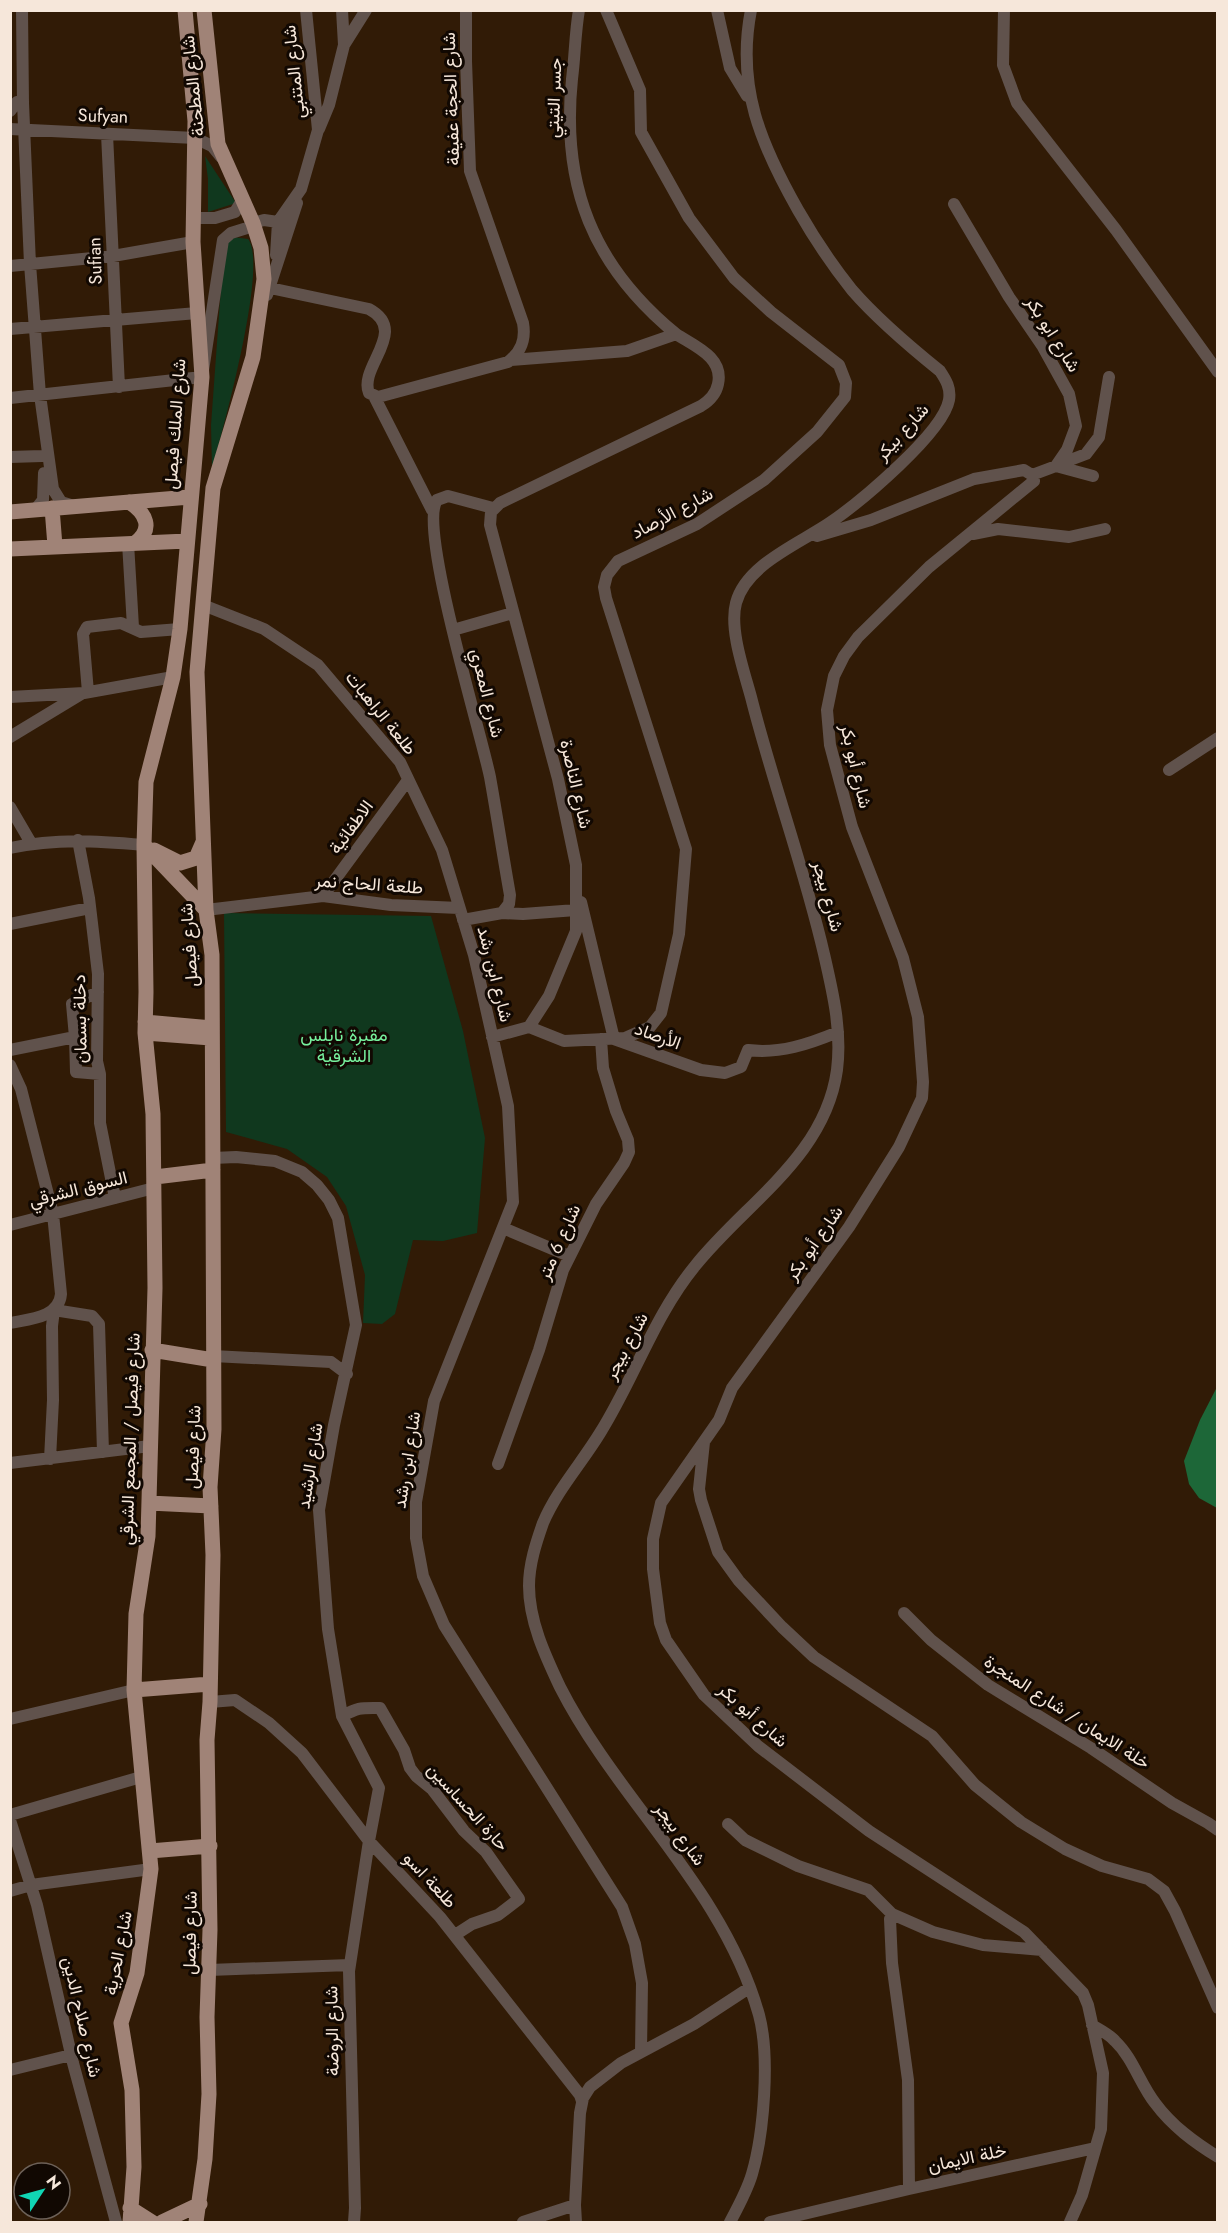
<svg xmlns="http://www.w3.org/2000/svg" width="1228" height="2233" viewBox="0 0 1228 2233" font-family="Jost,Vazirmatn,sans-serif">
	<rect width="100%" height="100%" fill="#311b06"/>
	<path fill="#10381e" d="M205 156 236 203 208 212V179Z
		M233 237 248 239C269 264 222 433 212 469L211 425 222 274 227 244Z
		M224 913 431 916 463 1031 485 1138 477 1233 443 1241 413 1240 395 1314 382 1324 363 1323 365 1275 346 1206 327 1177 287 1149 226 1132Z"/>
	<path fill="#1d6738" d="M1217 1387V1508L1199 1498 1189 1484 1184 1461 1200 1420Z"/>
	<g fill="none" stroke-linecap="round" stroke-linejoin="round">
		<path stroke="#60524c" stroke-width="12" d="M22 10 23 103 30 264 40 395 53 489 61 502 74 506
			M579 10C575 33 575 56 572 79 561 186 593 266 676 334
			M717 10 730 68 747 96
			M1004 10 1003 65 1017 103 1116 230 1218 372
			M344 45 366 10
			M10 111 17 102
			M10 129 195 138 212 146 221 157
			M319 129 329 105 344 45 342 10
			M107 134 119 387
			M954 204 1009 297 1043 347 1069 394 1076 426 1067 450 1056 466 1032 475
			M194 218H215L235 212 243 199
			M276 255 278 222
			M10 266 113 256 193 242
			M270 288 369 309C410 331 358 367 369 393L378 397 508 362C521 352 526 340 523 323L470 171 466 61V10
			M267 295 297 203
			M10 329 197 313
			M374 396 432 510
			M10 398 202 377 223 240 231 233 247 228 253 223 264 220 278 222 301 189 318 130 306 10
			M10 457 42 456
			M1057 465 1086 454 1099 437 1109 377
			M1056 466 1093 476
			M35 510 43 500 44 473
			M973 534 998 529 1069 537 1105 529
			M817 536 871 520 974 479 1024 470 1032 475 1034 481 929 567 858 637 844 656 834 676 827 710 830 745 852 827 903 958 918 1017 923 1082 922 1098 899 1147 849 1227 732 1388 719 1420 661 1503 653 1539V1569L660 1623 666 1640 704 1695 758 1746 869 1831 1024 1932 1083 1993 1088 2005 1103 2073 1101 2129 1082 2195 1070 2222
			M128 543 133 627
			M203 605 264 629 318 665 400 762 442 850 474 955 508 1106 513 1202 434 1401 416 1502V1538L423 1576 444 1625 622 1907 635 1944 642 1983 641 2051
			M453 630 513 613
			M88 692 83 634 87 627 121 623 141 632 180 629
			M10 697 84 693 173 677
			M10 737 81 694
			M1169 770 1218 738
			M10 807 31 843
			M78 840 89 898 98 974 97 1061 100 1074V1123L115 1198
			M10 848C57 838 97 841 144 845
			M323 896 408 780
			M581 902 614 1039 701 1070 725 1073 741 1067 748 1050C780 1054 809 1044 838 1032
			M206 910 323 896 391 905 459 908
			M502 913 523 914 576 910
			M463 920 502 913 509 904 510 895C503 856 497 816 490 777 481 733 418 527 437 500L448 496 493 508
			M10 924 90 908
			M529 1027 564 1041 625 1038 650 1027 661 1013 679 934 686 849 606 598 604 587 607 575 618 561 697 524 764 480 817 432 845 397 846 383 839 365 771 312 734 278 689 218 641 132 640 90 606 10
			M75 1037 76 1072 100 1074
			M492 1037 529 1027 549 996 576 931V865L558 779 490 525 491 512 500 503 701 406C709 401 716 394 718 384 724 357 694 346 676 334L627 351 511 360
			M10 1050 75 1037 72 1004 98 992
			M10 1065 21 1089 53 1214 61 1294C59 1318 29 1319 10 1323
			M213 1158 236 1157 275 1161 302 1172 317 1185 329 1200 338 1218 356 1325 334 1425 319 1510 328 1629 342 1716 379 1788 369 1841 349 1971 355 2208 354 2222
			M10 1225 154 1188
			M503 1228 569 1256
			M213 1356 331 1362 347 1374
			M704 1442 699 1489 701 1500 718 1552 739 1581 782 1627 814 1657 932 1736 975 1785 1021 1822 1065 1849 1102 1866 1148 1879 1164 1891 1175 1911 1218 2008
			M50 1459 53 1400 52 1326 54 1310 92 1316 99 1324 103 1452
			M10 1463 150 1446
			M498 1464 539 1350 563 1270 596 1204 624 1163 629 1152 628 1140 616 1111 603 1068 601 1039
			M904 1613 931 1640 988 1685 1091 1748 1172 1803 1208 1823 1218 1830
			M210 1702 235 1700 269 1723 302 1753 369 1841 440 1917 580 2095 582 2101
			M342 1716C360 1707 360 1708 380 1708L404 1750 410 1768 416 1776 432 1789 464 1831 486 1852 519 1899 498 1915 472 1924 455 1935
			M10 1719 134 1690
			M10 1815 141 1777
			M10 1820 37 1905 73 2063 116 2222
			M728 1824 745 1840 798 1866 868 1890 892 1914 933 1932 983 1945 1042 1950
			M10 1891 31 1885 151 1869
			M892 1914 890 1919 892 1963 908 2080 909 2189
			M209 1970 350 1965
			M1092 2025C1100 2030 1109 2034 1115 2041 1133 2058 1140 2084 1155 2103 1172 2126 1194 2142 1218 2157
			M10 2070 71 2055
			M523 2222 575 2205
			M576 2222 575 2205 580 2113 583 2098 590 2087 621 2063 694 2024 749 1988
			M730 2222C738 2207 747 2191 752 2174 764 2133 770 2056 759 2015 724 1889 618 1801 560 1687 545 1655 529 1621 529 1586 529 1564 536 1543 543 1523 557 1490 581 1464 600 1433 634 1379 654 1316 695 1266 745 1203 825 1157 837 1070 842 1031 833 993 824 954 804 867 773 784 751 697 744 671 729 629 736 603 746 564 801 543 831 522 860 502 943 433 949 400 951 388 946 380 940 371 909 346 878 320 852 290 832 265 814 238 798 210 761 145 736 87 751 10
			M770 2222 909 2189 1095 2148"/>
		<path stroke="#a08377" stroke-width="15" d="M129 502C146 513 154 529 135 543
			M52 508 55 546
			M10 512 190 497
			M10 549 187 541
			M144 845 206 910
			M154 850 180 863 196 858 203 842
			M145 1022 212 1028
			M145 1033 211 1038
			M155 1177 213 1170
			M152 1350 213 1360
			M149 1503 211 1506
			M134 1690 210 1684
			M150 1851 210 1846
			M130 2208 152 2222
			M130 2222 134 2167 132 2090 121 2023 137 1973 151 1869 134 1690 136 1614 148 1536 155 1288 153 1114 145 1033 146 992 144 845 146 782 173 677 180 629 202 377 193 242 195 121 185 10
			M162 2222 200 2204
			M196 2222 205 2159 209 2094 207 2017 210 1930 207 1740 210 1702 213 1555 210 1487 214 1429 212 955 206 910 197 672 213 488 253 357 264 279 261 248 253 223 218 144 204 10"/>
	</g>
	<g text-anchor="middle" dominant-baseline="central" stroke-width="6" stroke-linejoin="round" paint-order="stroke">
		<g font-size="18" fill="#f6e7da" stroke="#110802">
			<text transform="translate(294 72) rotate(-96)">شارع المتنبي</text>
			<text transform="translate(193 86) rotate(-96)">شارع المطحنة</text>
			<text transform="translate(554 98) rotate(-88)">جسر التيتي</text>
			<text transform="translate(451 99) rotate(-92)">شارع الحجة عفيفة</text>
			<text transform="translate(103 116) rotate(2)">Sufyan</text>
			<text transform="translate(95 261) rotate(-92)">Sufian</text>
			<text transform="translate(1053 334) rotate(58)">شارع ابو بكر</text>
			<text transform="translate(175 424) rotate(-86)">شارع الملك فيصل</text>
			<text transform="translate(902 432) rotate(-48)">شارع بيكر</text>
			<text transform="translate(672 513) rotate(-28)">شارع الأرصاد</text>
			<text transform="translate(487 693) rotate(76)">شارع المعري</text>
			<text transform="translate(381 713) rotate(51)">طلعة الراهبات</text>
			<text transform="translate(856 766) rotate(77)">شارع أبو بكر</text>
			<text transform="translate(576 784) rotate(77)">شارع الناصرة</text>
			<text transform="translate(351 827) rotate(-54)">الاطفائية</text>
			<text transform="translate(369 884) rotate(4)">طلعة الحاج نمر</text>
			<text transform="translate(828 896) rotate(75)">شارع بيجر</text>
			<text transform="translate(189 945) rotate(-94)">شارع فيصل</text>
			<text transform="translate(495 974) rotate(76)">شارع ابن رشد</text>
			<text transform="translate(80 1019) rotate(-91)">دخلة بسمان</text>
			<text transform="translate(658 1036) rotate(20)">الأرصاد</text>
			<text transform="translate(78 1189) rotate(-14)">السوق الشرقي</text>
			<text transform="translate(559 1242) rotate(-66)">شارع 6 متر</text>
			<text transform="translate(814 1243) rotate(-55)">شارع أبو بكر</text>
			<text transform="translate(626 1346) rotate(-62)">شارع بيجر</text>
			<text transform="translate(130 1439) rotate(-88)">شارع فيصل / المجمع الشرقي</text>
			<text transform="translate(193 1447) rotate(-88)">شارع فيصل</text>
			<text transform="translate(407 1460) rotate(-81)">شارع ابن رشد</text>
			<text transform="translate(310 1466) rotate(-81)">شارع الرشيد</text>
			<text transform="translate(1067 1712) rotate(33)">خلة الايمان / شارع المنجرة</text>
			<text transform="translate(753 1715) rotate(42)">شارع أبو بكر</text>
			<text transform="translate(468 1807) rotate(48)">حارة الحساسين</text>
			<text transform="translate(680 1834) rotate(54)">شارع بيجر</text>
			<text transform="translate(430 1880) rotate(47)">طلعة اسو</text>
			<text transform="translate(190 1933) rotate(-89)">شارع فيصل</text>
			<text transform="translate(118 1953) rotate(-79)">شارع الحرية</text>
			<text transform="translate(82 2017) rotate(77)">شارع صلاح الدين</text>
			<text transform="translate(332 2031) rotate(-91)">شارع الروضة</text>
			<text transform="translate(967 2158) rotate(-12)">خلة الايمان</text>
		</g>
		<g font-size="18" fill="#77f09d" stroke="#110802">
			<text x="344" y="1035">مقبرة نابلس<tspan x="344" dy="21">الشرقية</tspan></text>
		</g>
	</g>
	<rect width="1228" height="2233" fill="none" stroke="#f6e7da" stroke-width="24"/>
	<g transform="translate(42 2191) rotate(54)"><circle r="28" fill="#110802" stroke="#6d6158" stroke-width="1.5"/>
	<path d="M0-4.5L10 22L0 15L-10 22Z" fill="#11d5b4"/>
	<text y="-9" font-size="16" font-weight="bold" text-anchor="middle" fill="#f6e7da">N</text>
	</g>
</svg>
